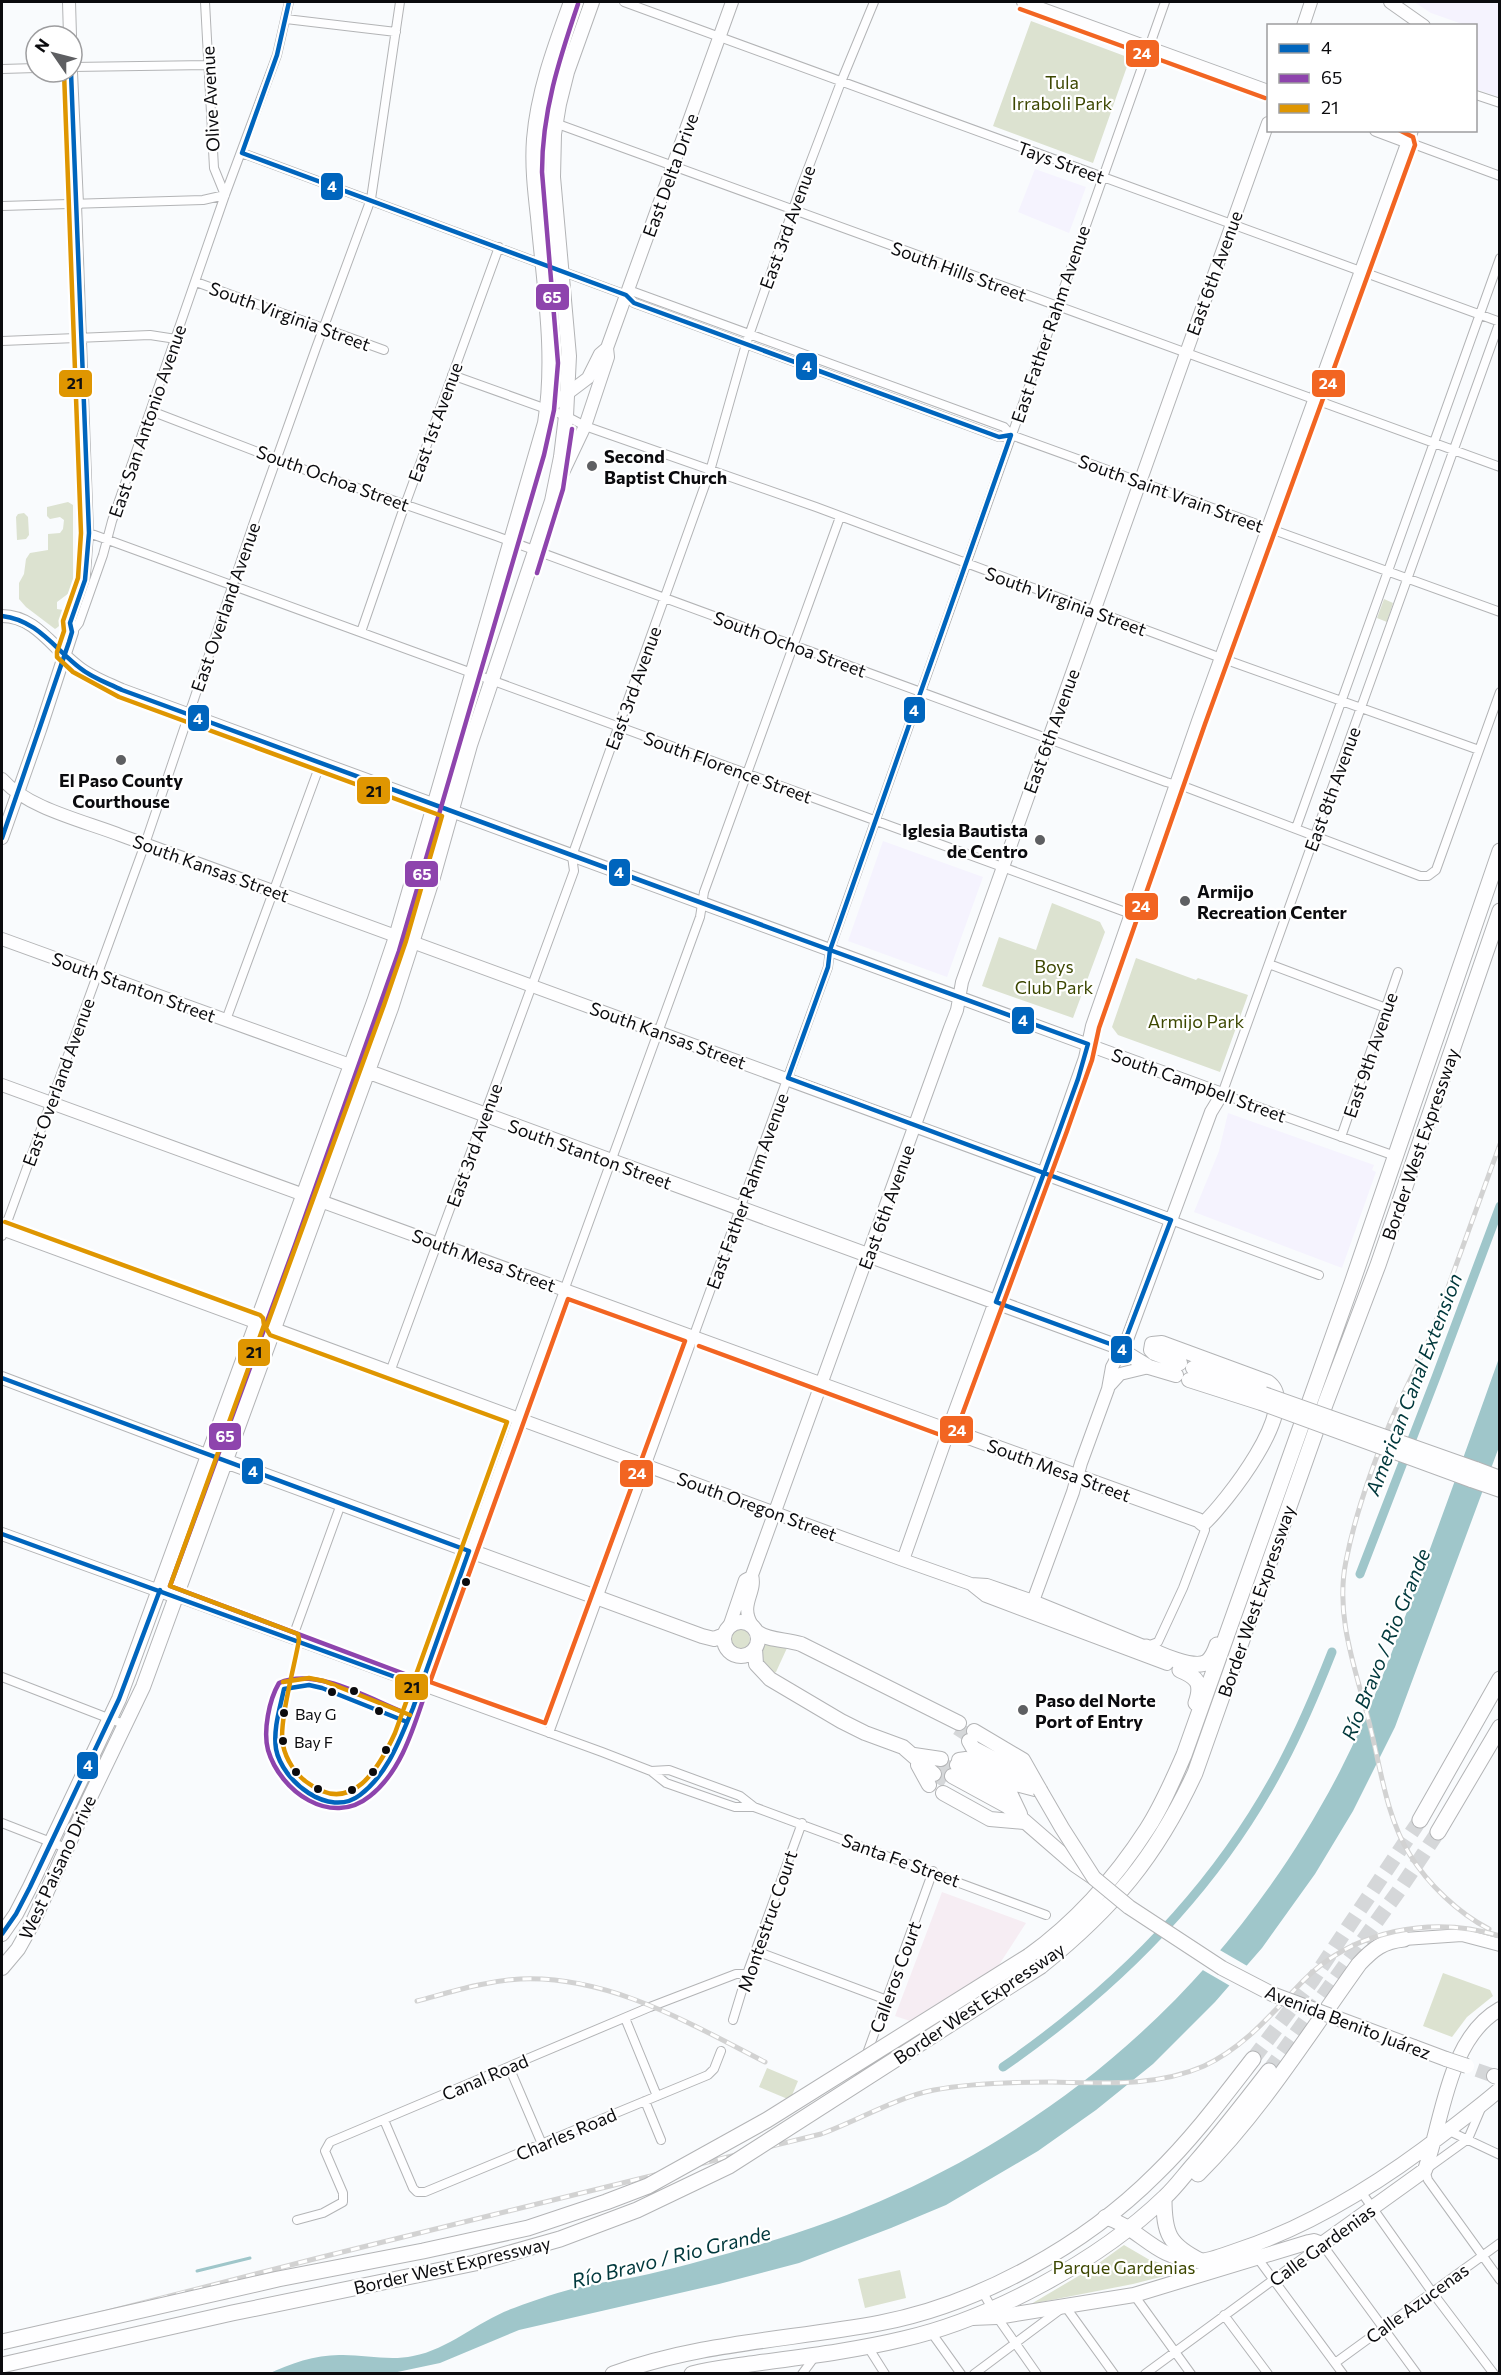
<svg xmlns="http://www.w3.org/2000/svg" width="1501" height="2375" viewBox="0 0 1501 2375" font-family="Commissioner,sans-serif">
	<rect width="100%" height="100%" fill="#f9fbfd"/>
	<path fill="#f6edf3" d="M942 1892 1026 1923 995 1971 913 2022 895 2016Z"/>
	<path fill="#f5f3fe" d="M1414 2H1499V97L1476 89V26L1465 25 1431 13Z
		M1035 169 1086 187 1069 233 1018 212Z
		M883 841 983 877 947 977 848 941Z
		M1228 1113 1374 1165 1372 1170 1376 1172 1342 1268 1194 1212 1219 1151Z"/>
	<path fill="#dce2d0" d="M1031 21 1130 58 1093 163 993 126Z
		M68 502 73 505V583L69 593 57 602V609L63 610C64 618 62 625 55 629L26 607 19 599V583L24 574 26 559 30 553 48 550V534L60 533 63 529 64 520 60 517 50 519 47 516V507Z
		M24 513 28 517 29 535 26 539 17 540 16 517 18 514Z
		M1384 599 1393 603 1387 622 1377 618Z
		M1052 903 1100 922 1105 932 1073 1018 982 986 999 937 1036 950Z
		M1136 958 1196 980 1198 978 1248 995 1220 1072 1118 1035 1112 1027Z
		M730 1639a10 10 0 1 1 20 0a10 10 0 1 1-20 0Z
		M766 1643 787 1648 776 1672 773 1674 764 1669 759 1655 763 1645Z
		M1443 1973 1490 1990 1493 1996 1467 2017 1452 2037 1423 2026Z
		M767 2068 798 2081 790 2100 759 2087Z
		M1124 2245 1148 2259 1184 2271 1133 2284 1031 2304 1092 2268Z
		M900 2270 906 2298 865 2308 858 2279Z"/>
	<path fill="#9fc6ca" d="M1499 1358V1447L1395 1727 1353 1811 1315 1874 1262 1948 1215 2002 1153 2064 1096 2110 1038 2151 946 2205 891 2228 799 2263 719 2284 519 2330 440 2363 388 2374H268C291 2363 318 2354 343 2355 366 2355 390 2361 413 2356 450 2349 479 2320 514 2308 538 2299 564 2290 589 2285 609 2281 629 2279 649 2274 685 2266 721 2255 758 2245 1014 2171 1217 2008 1340 1771 1372 1709 1395 1644 1419 1579 1446 1505 1473 1432 1499 1358Z"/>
	<path fill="#f9fbfd" d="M1218 1949 1249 1967 1232 1987 1201 1969Z"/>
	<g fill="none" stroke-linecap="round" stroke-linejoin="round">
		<path stroke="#9fc6ca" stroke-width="3" d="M197 2271 250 2258"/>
		<path stroke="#9fc6ca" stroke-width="9" d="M1360 1574 1436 1377 1500 1206
			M1003 2067C1117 1988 1217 1888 1282 1764 1301 1728 1317 1690 1332 1652"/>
		<path stroke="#d5d7d9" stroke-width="14" stroke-dasharray="14 7" stroke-linecap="butt" d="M957 1728 971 1737
			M939 1763 956 1771
			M934 1774 950 1783
			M1477 2070 1494 2076"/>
		<path stroke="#d5d7d9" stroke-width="15" stroke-dasharray="15 8" stroke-linecap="butt" d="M1253 2059 1312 1981 1420 1820
			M1269 2071 1400 1889 1438 1832"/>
		<g stroke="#b3b4b6" stroke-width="10">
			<path id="street" d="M205 2 214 168 225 195
				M624 2 1500 322
				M286 19 396 32
				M72 67 208 65
				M2 69 36 68
				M1476 95 1500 103
				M555 123 1500 467
				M1408 142 1500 176
				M242 153 626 295 634 303 999 437 1011 435 1500 612
				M2 206 203 200 225 195
				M196 282 384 350
				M626 295 634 292 1004 427 1011 435
				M2 341 150 335 176 339
				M452 375 566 416 585 426 816 507 1221 658 1479 750
				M151 411 294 466 496 536 1166 782 1188 788 1420 876H1428L1436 870 1500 692
				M89 533 1131 914
				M72 632 79 623 103 555 112 521 225 195 277 55 289 2
				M72 632 70 623 86 574 89 533 77 204
				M361 632 401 516 499 247
				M1296 828 1500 258
				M1269 964 1386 1008
				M226 1020 321 762
				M1341 1137 1398 972
				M1395 1156 1222 1094 1500 321
				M1171 1220 1319 1275
				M2 1236 145 844 254 522 316 348 371 199 400 2
				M390 1372 574 871 572 856 710 471 746 344 798 195 841 82 874 2
				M176 1597 602 1752 651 1771 666 1783 726 1804 735 1807H754
				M292 1639 341 1504
				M1147 1646 1158 1642 1183 1588 1205 1530 1203 1524
				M2 1677 126 1725
				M420 1686 700 917 704 892 840 517
				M549 1733 828 967 830 949 1165 2
				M651 1771 669 1770 740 1796 754 1807 1046 1915
				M2 1823 66 1848
				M756 1951 887 2000
				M625 2018 657 2096
				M733 2020 747 1974 802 1823
				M509 2067 542 2144
				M860 2082 861 2070 933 1871
				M645 2101 661 2140
				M1482 2106 1468 2139 1425 2170 1428 2180 1500 2280
				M384 2120 413 2188 417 2192H425L708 2075 714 2069 721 2051
				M1447 2130 1500 2155
				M1362 2193 1432 2292 1494 2374
				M297 2220 323 2213 343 2202V2193L325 2151 330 2142 650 2007 736 1974H747
				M1256 2256 1343 2374
				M982 2291 997 2317 1037 2374
				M1134 2295 1191 2374
				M1224 2315 1268 2374
				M931 2332 961 2374
				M868 2347 885 2374
				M1335 2363 1500 2243
				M802 2374 816 2355
				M974 2374 1065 2306 1114 2374
				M1145 2374 1322 2244 1417 2374"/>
		</g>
		<g stroke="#b3b4b6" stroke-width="14">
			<path id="secondary" d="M69 2 70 36
				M1023 2 1268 91
				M1390 2 1424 26
				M1303 26 1311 2
				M71 72 77 204
				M1376 130 1408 142
				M547 409 588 378 600 354 607 348 732 2
				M559 481 585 426 608 357 607 348
				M2 616C35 616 52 647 77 666 90 677 107 683 122 690L1222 1094 1211 1112 1128 1337 1112 1367 1108 1389 1081 1463 1073 1492 1029 1612
				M2 779C27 808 84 821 120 835L1171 1220
				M2 838 40 730 72 632
				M2 939 350 1065
				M2 1085 949 1430 903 1560
				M2 1229 903 1560 971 1584 987 1585 1033 1601 1146 1647
				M996 1302 1060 1129 1085 1058 1092 1026 1198 721 1412 130
				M2 1378 209 1456
				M1110 1385 1120 1374 1149 1367
				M2 1534 176 1597
				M971 1584 986 1596 1167 1664
				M752 1625C739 1604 757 1593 752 1575L950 1028 957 1010 962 982 1268 123
				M729 1627 745 1580 751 1577
				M1404 1939 1462 1935 1500 1945"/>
		</g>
		<g stroke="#b3b4b6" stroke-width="16">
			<path id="primary" d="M361 1069 1113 1345 1149 1367 1176 1375
				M996 1302 949 1430 1198 1520 1203 1524C1224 1505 1303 1406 1268 1382L1162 1343 1152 1344 1151 1350 1154 1353 1180 1363
				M1193 1368 1264 1394
				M1189 1380 1261 1403
				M217 1458 702 1636 714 1639 724 1635
				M1476 1469 1500 1478
				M1471 1480 1500 1490
				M724 1639a17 17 0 1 1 34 0a17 17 0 1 1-34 0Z
				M757 1632C769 1641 786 1639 801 1644L959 1723
				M755 1649 756 1664 770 1679 841 1721 865 1733 903 1747 934 1774
				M974 1731 1023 1760 1040 1790
				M969 1741 973 1748 1013 1769 1036 1787
				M914 1755 941 1759
				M959 1760 966 1759 1012 1783 1035 1789
				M918 1765 929 1785
				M957 1765 1010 1793 1020 1814
				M952 1776 1007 1806 1075 1865 1094 1878
				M943 1793 990 1819 1024 1822
				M2 1934 16 1914 30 1887 119 1699 374 1002 396 937 545 423C556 354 544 286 538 217 535 191 532 165 534 139 538 91 555 46 571 2
				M2 1968 18 1949 32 1924 84 1810 143 1687 391 1008 433 877 470 745 552 501 561 457 566 416 569 356 553 177 554 134 559 104 567 72 592 2
				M1414 2047 1446 2059
				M1494 2076 1500 2078
				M1105 2217C1141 2228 1154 2259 1198 2261 1210 2261 1226 2254 1238 2250 1314 2225 1383 2181 1446 2132 1464 2118 1483 2104 1500 2089
				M972 2318 997 2317 1134 2295 1309 2242 1314 2241 1322 2244 1425 2170C1443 2119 1448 2038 1500 2009"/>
		</g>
		<g stroke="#b3b4b6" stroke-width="17">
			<path id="highway" d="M1146 1647C1158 1654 1194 1670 1207 1662 1212 1658 1215 1651 1217 1645
				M1180 1670C1197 1677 1203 1683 1196 1703
				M1420 1820 1500 1679
				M1438 1832 1500 1727
				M1029 1956C1076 1922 1116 1877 1147 1829 1162 1806 1173 1780 1184 1755L1352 1283 1500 851
				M1041 1966C1113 1908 1156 1857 1195 1773L1326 1402 1378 1265 1500 911
				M1198 2174C1260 2112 1308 2035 1359 1964 1373 1949 1383 1941 1404 1939
				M1164 2199C1164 2234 1169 2245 1201 2261
				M613 2374C702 2342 789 2340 880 2323 980 2304 1085 2245 1156 2174 1192 2139 1222 2099 1253 2059
				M692 2374C711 2369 731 2367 750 2364 801 2357 853 2351 903 2339 991 2319 1100 2260 1165 2197 1176 2187 1185 2174 1195 2163 1221 2133 1245 2102 1269 2071"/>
		</g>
		<use href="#street" stroke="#fefeff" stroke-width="8"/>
		<use href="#secondary" stroke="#fefeff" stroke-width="12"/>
		<use href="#primary" stroke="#fefeff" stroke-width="14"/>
		<use href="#highway" stroke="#fefeff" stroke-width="15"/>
		<g stroke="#d2d2d2" stroke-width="5">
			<path id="rail" d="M1489 1929C1458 1913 1428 1884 1410 1855 1387 1818 1381 1771 1371 1730 1358 1675 1334 1619 1346 1561 1355 1515 1372 1467 1390 1423 1402 1394 1418 1366 1430 1337L1500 1144
				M417 2001C451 1992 485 1981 520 1979 608 1975 689 2023 765 2062
				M2 2339 314 2259 821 2134C857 2121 897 2097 934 2090 971 2083 1015 2082 1052 2082 1103 2083 1156 2087 1204 2066 1245 2047 1272 2013 1303 1981 1353 1930 1432 1915 1500 1936"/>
		</g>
		<use href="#rail" stroke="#fff" stroke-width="3" stroke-dasharray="9" stroke-linecap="butt"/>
		<g stroke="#b3b4b6" stroke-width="16" stroke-linecap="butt">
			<path id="primary-bridge" d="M1264 1394 1476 1469
				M1261 1403 1471 1480
				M1040 1790 1062 1828 1094 1878 1129 1907 1222 1968 1272 1994 1414 2047
				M1446 2059 1467 2066"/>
		</g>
		<g stroke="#b3b4b6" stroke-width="17" stroke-linecap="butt">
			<path id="highway-bridge" d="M2 2342 278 2279 423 2251 528 2228 606 2202 648 2186 767 2120 1029 1956
				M2 2365 232 2313 475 2263 560 2239 637 2210 729 2166 1041 1966"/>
		</g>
		<use href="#primary-bridge" stroke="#fefeff" stroke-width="14"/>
		<use href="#highway-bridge" stroke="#fefeff" stroke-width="15"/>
		<g stroke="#fff" stroke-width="9">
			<path id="bus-1" d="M289 2 277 55 242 153 626 295 634 303 999 437 1011 435 830 950
				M2 616C37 620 54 648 80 668 92 678 108 683 122 690L830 950
				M2 838 69 642 72 632 70 623 85 580 89 533 71 72
				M830 950 1088 1044 1078 1079 1044 1173
				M830 950 828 967 788 1078 1044 1173
				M1044 1173 1171 1220 1121 1351 1113 1345 996 1302Z
				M2 1378 469 1551 413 1708C400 1739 388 1774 360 1795 329 1819 282 1781 276 1749 273 1729 280 1708 284 1689L309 1685 322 1688 407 1722
				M2 1534 420 1686
				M2 1934 16 1914 30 1887 119 1699 160 1590"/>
		</g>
		<g stroke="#fff" stroke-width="9">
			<path id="bus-2" d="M537 573 563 489 572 429
				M403 1712C368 1698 316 1667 279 1683 269 1700 263 1731 268 1750 280 1791 331 1828 370 1796 402 1771 414 1726 427 1688L426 1682 170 1586 295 1245 399 951 544 455 554 410 558 363 542 172C542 112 559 60 578 4"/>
		</g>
		<g stroke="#fff" stroke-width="9">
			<path id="bus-3" d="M5 1222 260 1315 263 1318 264 1325 170 1586 298 1634 299 1640C295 1664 278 1725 283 1745 286 1760 296 1775 308 1783 352 1816 379 1768 395 1733L507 1422 270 1335 266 1328 384 1005 406 941 442 816 119 697 73 672 57 657V652L64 631 63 621 78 578 81 533 64 72
				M283 1682 309 1678 324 1681 410 1715"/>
		</g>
		<g stroke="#fff" stroke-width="9">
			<path id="bus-4" d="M1020 9 1265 98
				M568 1299 685 1341 545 1723 430 1682Z
				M699 1346 946 1437H951L955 1434 1067 1131 1092 1060 1099 1028 1205 724 1415 145 1413 137 1399 130"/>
		</g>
		<use href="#bus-1" stroke="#0065bd" stroke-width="4.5"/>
		<use href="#bus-2" stroke="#8e44ad" stroke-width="4.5"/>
		<use href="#bus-3" stroke="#df9601" stroke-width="4.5"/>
		<use href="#bus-4" stroke="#f26522" stroke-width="4.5"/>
	</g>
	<g fill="#5e5f62" stroke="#fff" stroke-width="2">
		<circle cx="592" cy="466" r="6"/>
		<circle cx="121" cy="760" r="6"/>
		<circle cx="1040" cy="840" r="6"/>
		<circle cx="1185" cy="901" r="6"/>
		<circle cx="1023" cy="1710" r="6"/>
	</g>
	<g fill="#0b0b0e" stroke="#fff" stroke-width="2">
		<circle cx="466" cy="1582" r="5"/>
		<circle cx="354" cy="1691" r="5"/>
		<circle cx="332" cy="1692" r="5"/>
		<circle cx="379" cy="1711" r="5"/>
		<circle cx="284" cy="1713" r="5"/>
		<circle cx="283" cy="1741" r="5"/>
		<circle cx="386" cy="1750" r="5"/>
		<circle cx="296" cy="1772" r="5"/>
		<circle cx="373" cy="1772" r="5"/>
		<circle cx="318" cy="1789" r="5"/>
		<circle cx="352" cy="1790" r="5"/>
	</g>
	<g text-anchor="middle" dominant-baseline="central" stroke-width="4.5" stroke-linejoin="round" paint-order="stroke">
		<g font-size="16" fill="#0b0b0e" stroke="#fff" text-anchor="start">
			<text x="295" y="1713">Bay G</text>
			<text x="294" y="1741">Bay F</text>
		</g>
		<g font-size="18" fill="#3c4701" stroke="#fff">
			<text x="1062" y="82">Tula<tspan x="1062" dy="21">Irraboli Park</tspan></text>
			<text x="1054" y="966">Boys<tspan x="1054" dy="21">Club Park</tspan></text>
			<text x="1196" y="1021">Armijo Park</text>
			<text x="1124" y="2267">Parque Gardenias</text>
		</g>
		<g font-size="18" fill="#0b0b0e" stroke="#fff">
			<text transform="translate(210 99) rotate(-93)">Olive Avenue</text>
			<text transform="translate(1061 162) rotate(20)">Tays Street</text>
			<text transform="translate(670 175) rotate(-70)">East Delta Drive</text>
			<text transform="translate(787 227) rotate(-70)">East 3rd Avenue</text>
			<text transform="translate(959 271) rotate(20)">South Hills Street</text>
			<text transform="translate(1214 273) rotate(-70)">East 6th Avenue</text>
			<text transform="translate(290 316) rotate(20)">South Virginia Street</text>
			<text transform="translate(1050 324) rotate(-71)">East Father Rahm Avenue</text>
			<text transform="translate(147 421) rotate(-71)">East San Antonio Avenue</text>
			<text transform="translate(435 422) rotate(-70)">East 1st Avenue</text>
			<text transform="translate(333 478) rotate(20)">South Ochoa Street</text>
			<text transform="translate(1171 493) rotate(20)">South Saint Vrain Street</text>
			<text transform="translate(1066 601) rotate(20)">South Virginia Street</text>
			<text transform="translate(225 607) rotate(-71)">East Overland Avenue</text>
			<text transform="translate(790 644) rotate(20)">South Ochoa Street</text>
			<text transform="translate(633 688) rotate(-70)">East 3rd Avenue</text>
			<text transform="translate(1051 731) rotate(-70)">East 6th Avenue</text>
			<text transform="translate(728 767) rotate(20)">South Florence Street</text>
			<text transform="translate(1332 789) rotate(-70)">East 8th Avenue</text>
			<text transform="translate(211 868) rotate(20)">South Kansas Street</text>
			<text transform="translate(134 987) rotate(20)">South Stanton Street</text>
			<text transform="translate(668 1035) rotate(20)">South Kansas Street</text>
			<text transform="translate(1370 1055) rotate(-71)">East 9th Avenue</text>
			<text transform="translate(58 1082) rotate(-70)">East Overland Avenue</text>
			<text transform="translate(1199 1085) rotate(20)">South Campbell Street</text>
			<text transform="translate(1420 1144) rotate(-71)">Border West Expressway</text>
			<text transform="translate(474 1145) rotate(-70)">East 3rd Avenue</text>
			<text transform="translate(590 1154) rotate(20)">South Stanton Street</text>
			<text transform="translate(747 1191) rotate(-70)">East Father Rahm Avenue</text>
			<text transform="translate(886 1207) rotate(-70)">East 6th Avenue</text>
			<text transform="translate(484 1260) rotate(20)">South Mesa Street</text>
			<text transform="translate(1059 1470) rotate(20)">South Mesa Street</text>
			<text transform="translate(757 1506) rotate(20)">South Oregon Street</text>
			<text transform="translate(1256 1601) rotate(-71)">Border West Expressway</text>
			<text transform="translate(901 1860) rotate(20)">Santa Fe Street</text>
			<text transform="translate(57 1867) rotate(-65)">West Paisano Drive</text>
			<text transform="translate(767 1921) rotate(-71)">Montestruc Court</text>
			<text transform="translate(895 1977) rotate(-70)">Calleros Court</text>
			<text transform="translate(979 2003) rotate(-34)">Border West Expressway</text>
			<text transform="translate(1348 2022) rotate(21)">Avenida Benito Juárez</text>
			<text transform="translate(485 2077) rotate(-23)">Canal Road</text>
			<text transform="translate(566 2134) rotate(-23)">Charles Road</text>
			<text transform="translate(1322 2245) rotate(-36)">Calle Gardenias</text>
			<text transform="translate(452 2265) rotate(-13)">Border West Expressway</text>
			<text transform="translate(1417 2303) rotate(-36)">Calle Azucenas</text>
		</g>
		<g font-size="18" font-weight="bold" fill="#0b0b0e" stroke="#fff" text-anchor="start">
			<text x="604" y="456">Second<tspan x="604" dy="21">Baptist Church</tspan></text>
			<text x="121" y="780" text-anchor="middle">El Paso County<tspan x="121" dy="21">Courthouse</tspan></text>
			<text x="1028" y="830" text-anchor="end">Iglesia Bautista<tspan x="1028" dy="21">de Centro</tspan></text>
			<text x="1197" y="891">Armijo<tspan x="1197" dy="21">Recreation Center</tspan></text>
			<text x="1035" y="1700">Paso del Norte<tspan x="1035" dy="21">Port of Entry</tspan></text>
		</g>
		<g font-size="20" font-style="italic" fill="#00383c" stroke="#fff">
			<text transform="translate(1413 1384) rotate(-69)">American Canal Extension</text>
			<text transform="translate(1385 1644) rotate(-68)">Río Bravo / Rio Grande</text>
			<text transform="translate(671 2256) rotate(-14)">Río Bravo / Rio Grande</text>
		</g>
	</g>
	<g stroke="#fff" stroke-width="2">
		<rect x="1125" y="39" width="35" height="29" rx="6" fill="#f26522"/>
		<rect x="320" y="172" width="24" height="29" rx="6" fill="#0065bd"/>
		<rect x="535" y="283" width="35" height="28" rx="6" fill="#8e44ad"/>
		<rect x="795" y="352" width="23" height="29" rx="6" fill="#0065bd"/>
		<rect x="58" y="369" width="35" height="29" rx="6" fill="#df9601"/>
		<rect x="1311" y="369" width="35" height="29" rx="6" fill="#f26522"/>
		<rect x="903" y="696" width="23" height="28" rx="6" fill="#0065bd"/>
		<rect x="187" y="704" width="23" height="28" rx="6" fill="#0065bd"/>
		<rect x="356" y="776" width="35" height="29" rx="6" fill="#df9601"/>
		<rect x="608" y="858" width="23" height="29" rx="6" fill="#0065bd"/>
		<rect x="404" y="860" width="35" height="28" rx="6" fill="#8e44ad"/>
		<rect x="1124" y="892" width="35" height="29" rx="6" fill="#f26522"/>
		<rect x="1011" y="1006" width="24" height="29" rx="6" fill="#0065bd"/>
		<rect x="1110" y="1335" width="23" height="29" rx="6" fill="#0065bd"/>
		<rect x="237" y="1338" width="34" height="29" rx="6" fill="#df9601"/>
		<rect x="939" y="1415" width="35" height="29" rx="6" fill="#f26522"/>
		<rect x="208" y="1422" width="34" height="29" rx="6" fill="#8e44ad"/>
		<rect x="241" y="1457" width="23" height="28" rx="6" fill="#0065bd"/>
		<rect x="619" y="1459" width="35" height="29" rx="6" fill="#f26522"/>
		<rect x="394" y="1673" width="35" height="28" rx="6" fill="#df9601"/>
		<rect x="76" y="1751" width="23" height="29" rx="6" fill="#0065bd"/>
	</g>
	<g font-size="16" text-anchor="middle" font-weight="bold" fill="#fff">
		<text x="1142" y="59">24</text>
		<text x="332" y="192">4</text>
		<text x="552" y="303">65</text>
		<text x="807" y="372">4</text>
		<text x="1328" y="389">24</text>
		<text x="914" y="716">4</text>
		<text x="198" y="724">4</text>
		<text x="619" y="878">4</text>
		<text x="422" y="880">65</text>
		<text x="1141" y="912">24</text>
		<text x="1023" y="1026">4</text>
		<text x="1122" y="1355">4</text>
		<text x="957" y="1436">24</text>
		<text x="225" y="1442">65</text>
		<text x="253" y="1477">4</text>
		<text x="637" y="1479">24</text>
		<text x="88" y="1771">4</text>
	</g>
	<g font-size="16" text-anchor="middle" font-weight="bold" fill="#111">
		<text x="75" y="389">21</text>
		<text x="374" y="797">21</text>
		<text x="254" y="1358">21</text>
		<text x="412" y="1693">21</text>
	</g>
	<rect width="1501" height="2375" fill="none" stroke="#0b0b0e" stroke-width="6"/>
	<rect x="1267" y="24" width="210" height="108" fill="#ffffff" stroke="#9d9d9f" stroke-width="1.5"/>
	<rect x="1279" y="44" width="30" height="9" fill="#0065bd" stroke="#9d9d9f" stroke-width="1.5"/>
	<text x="1321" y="54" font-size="18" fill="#0b0b0e">4</text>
	<rect x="1279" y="74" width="30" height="9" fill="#8e44ad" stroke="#9d9d9f" stroke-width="1.5"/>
	<text x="1321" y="84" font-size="18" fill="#0b0b0e">65</text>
	<rect x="1279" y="104" width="30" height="9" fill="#df9601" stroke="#9d9d9f" stroke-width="1.5"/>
	<text x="1321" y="114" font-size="18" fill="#0b0b0e">21</text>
	<g transform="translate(54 54) rotate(305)"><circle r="28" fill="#ffffff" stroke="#9d9d9f" stroke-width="1.5"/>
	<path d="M0-4.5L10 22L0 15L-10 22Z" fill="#5e5f62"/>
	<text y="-9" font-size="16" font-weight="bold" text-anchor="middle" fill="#0b0b0e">N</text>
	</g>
</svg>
